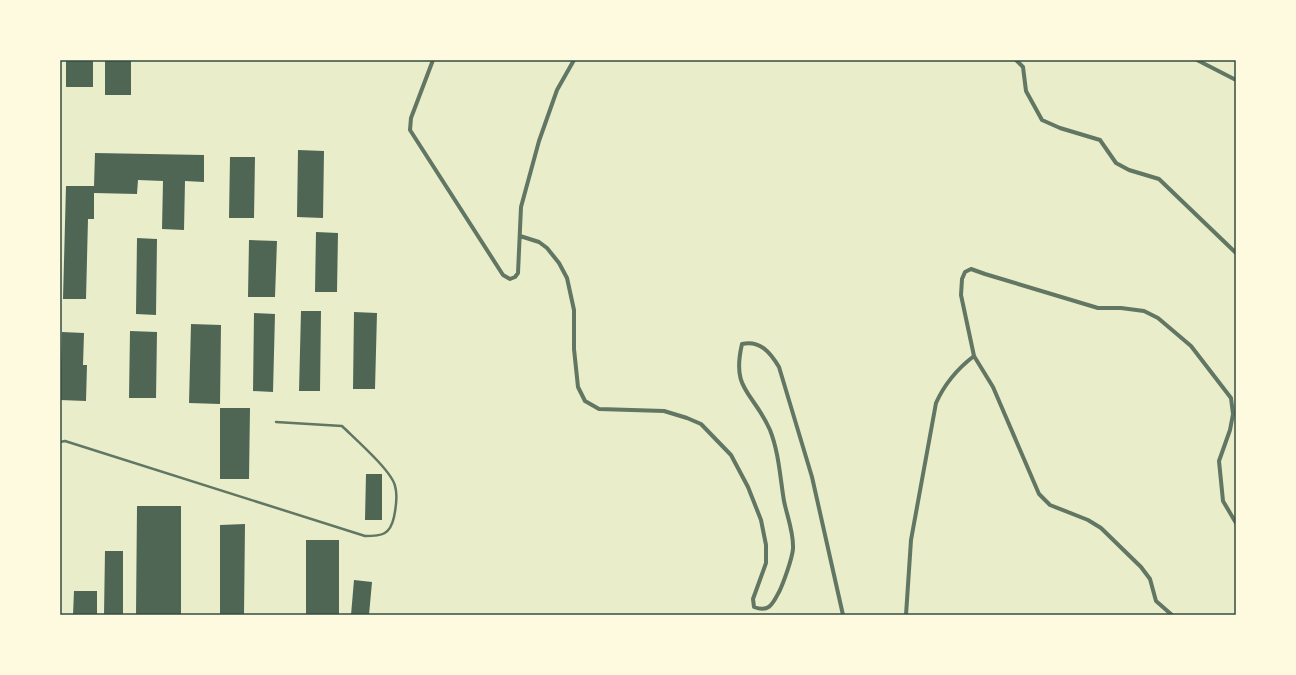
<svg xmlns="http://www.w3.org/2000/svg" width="1296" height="675" viewBox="0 0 1296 675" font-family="'Exo 2',sans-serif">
	<rect width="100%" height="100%" fill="#e9edc9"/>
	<path fill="#4f6655" d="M66 60H93V87H66Z
		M105 60H131V95H105Z
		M298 150 324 151 323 218 297 217Z
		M95 153 204 155V182L185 181 184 230 162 229 163 181 138 180 137 194 94 193V219H88L86 299H63L66 186H94Z
		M230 157H255L254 218H229Z
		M316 232 338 233 337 292H315Z
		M137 238 157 239 156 315 136 314Z
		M249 240 277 241 275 297H248Z
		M301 311H321L320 391H299Z
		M354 312 377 313 375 389H353Z
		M254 313 275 314 273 392 253 391Z
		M191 324 221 325 220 404 189 403Z
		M130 331 157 332 156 398H129Z
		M62 332 84 333 83 365H87L86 401 60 400Z
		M220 408H250L249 479H220Z
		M366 474H382V520H365Z
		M137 506H181V615H136Z
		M245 524 244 615H220V525Z
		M306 540H339V615H306Z
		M105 551H123V615H104Z
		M354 580 372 582 369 615H351Z
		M74 591H97V615H73Z"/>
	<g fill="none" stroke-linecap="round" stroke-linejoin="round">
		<path stroke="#617663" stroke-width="2.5" d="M60 442 65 441 365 536C382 536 390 535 394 517 396 507 398 495 395 486 392 471 354 438 342 426L276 422"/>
		<path stroke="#617663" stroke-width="4" d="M433 60 411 118 410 130 503 275 510 279 515 277 518 273 521 207 539 141 557 90 574 60
			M1016 60 1023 67 1026 91 1042 120 1060 128 1100 140 1116 163 1129 170 1159 179 1236 253
			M1197 60 1236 80
			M520 236 539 242 547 248 559 263 567 278 574 310V349L578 387 585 401 599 409 664 411 687 418 701 424 731 455 748 487 761 520 766 545V563L753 599 754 607C770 613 773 603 780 590 784 581 792 559 793 549 794 533 787 516 784 501 780 477 779 453 770 430 753 391 731 391 742 344 760 340 770 352 779 367L812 477 843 615
			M906 615 911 540 936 403C945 383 957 369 974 356
			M1172 615 1156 601 1150 579 1141 567 1101 528 1088 520 1050 505 1039 494 993 387 974 356 961 295 962 279 965 272 971 269 985 274 1098 308H1121L1144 311 1158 318 1191 346 1231 398 1233 414 1230 430 1219 461 1223 501 1236 523"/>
	</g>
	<rect width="1296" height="675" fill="none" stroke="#fefae0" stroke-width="122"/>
	<rect x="61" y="61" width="1174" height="553" fill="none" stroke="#344e41" stroke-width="1.5"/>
</svg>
